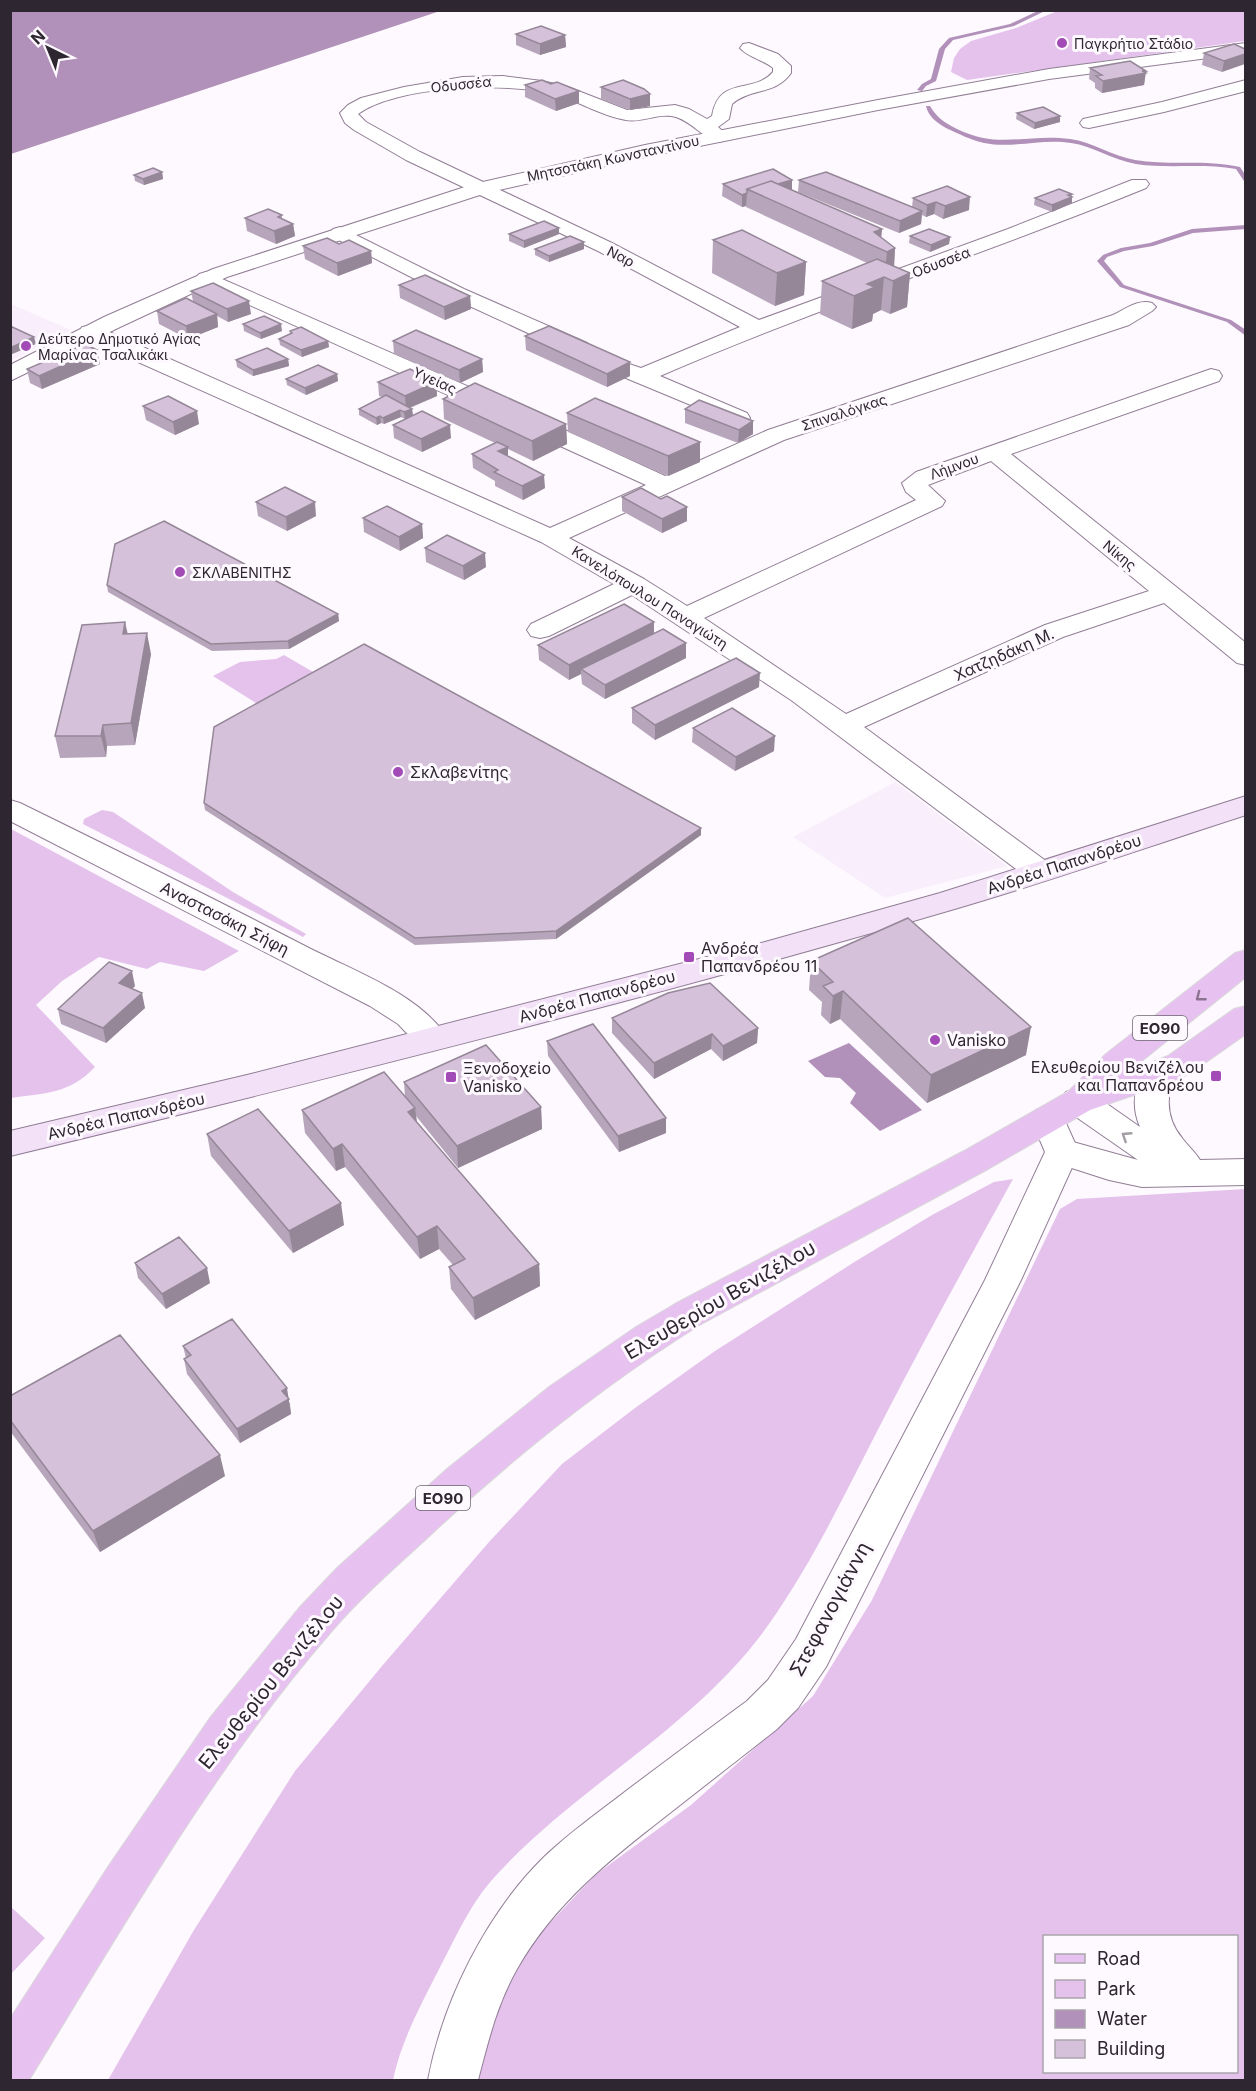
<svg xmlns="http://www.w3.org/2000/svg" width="1256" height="2091" viewBox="0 0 1256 2091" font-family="Inter,sans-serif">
	<rect width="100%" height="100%" fill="#fdf9fe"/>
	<path fill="#f9effc" d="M11 304 71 330 11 361Z
		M895 782 1007 866 885 898 793 837Z"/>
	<path fill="#e4c2ec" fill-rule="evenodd" d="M1060 10 1245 11V41L967 80 951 72 954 58 960 49 971 41 1016 28Z
		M284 655 320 676 264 708 213 676 240 662 276 659Z
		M102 810 113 812 233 892 306 934 303 937 83 824 84 819Z
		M11 829 239 951 204 971 160 962 147 969 99 957 62 981 36 1005 95 1067C69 1094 46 1093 11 1098Z
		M1013 1179C970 1257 927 1335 886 1414 849 1485 815 1559 769 1624 695 1729 575 1786 491 1881 467 1909 452 1945 435 1977 418 2010 400 2045 393 2080H108L194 1930 295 1771 382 1666 489 1542 562 1464 635 1408 715 1351 856 1261 932 1215 994 1182Z
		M1245 1189V2080H473L491 2016 535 1939 595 1875 691 1805 813 1696 872 1600 1060 1209 1077 1199ZM1044 1936H1236V2072H1044Z
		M11 1907 45 1938 11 1974Z"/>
	<path fill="#b190b9" d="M11 10H440V11L11 154Z
		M849 1043 922 1110 880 1131 850 1103 856 1093 840 1078 825 1077 808 1061Z"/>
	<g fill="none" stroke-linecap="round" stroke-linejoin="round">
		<path fill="#b190b9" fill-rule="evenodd" d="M1040 10H1047L1014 26 953 40 945 49 936 81 926 86 922 91 917 90 922 84 931 79 939 49 949 38 1010 24Z
			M926 106H930C937 118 945 123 957 129 1000 150 1027 133 1070 139 1093 142 1112 156 1135 160 1170 166 1205 159 1240 167L1246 176V184L1236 169C1203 163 1169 169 1136 164 1113 160 1093 146 1071 143 1042 138 1013 149 984 143 971 140 959 134 946 128 937 123 928 116 926 106Z
			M1246 225V229L1193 233 1153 246 1124 251 1107 257 1104 261 1124 285 1231 320 1246 330V336L1227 322 1120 287 1097 261 1103 255 1121 248 1150 243 1192 229Z"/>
		<g stroke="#917e95" stroke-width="2">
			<path id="minor" d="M749 43 778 54 791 66V73C776 95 750 88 732 104L729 119 718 127 728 136 726 140 719 142C703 138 692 122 676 117 659 112 643 123 626 120 601 116 579 101 554 94 508 82 397 85 358 114L366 122 420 152 612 243 759 320 1008 229 1132 180H1146L1149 184 1146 188C985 254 819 307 660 376L747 413 750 418 747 423 739 425 621 376 618 371 621 366 629 364 641 368 740 327 598 251 406 160 354 130 345 123 340 113 348 105 361 98 404 87 463 77 503 76 542 81 568 87 627 110 675 105 689 109 707 119 712 116C719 75 753 95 773 72V68C763 60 748 57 740 48L743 44Z
				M1246 80V91L1164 112 1089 128 1083 127 1080 123 1083 119 1162 102Z
				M340 227 464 289 587 343 590 348 587 353 579 355 571 353 450 297 333 237 330 233 333 229Z
				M206 272 515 407 665 476 768 430 1113 315C1126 309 1138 299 1152 303L1156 307 1152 311 1129 325 784 440 569 538 644 579 687 606 916 500 906 492 902 483 916 472 1211 369 1219 371 1222 376 1219 381 1011 454 1246 643V665L1237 663 1164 603 1063 637 864 727 1050 864 1054 871 1050 878 1039 881 1028 878 791 700 632 595 549 636 540 638 531 636 527 630 531 624 614 584 605 579 541 542 82 337 79 332 82 327 90 326 98 327 550 528 646 485 199 282 196 278 199 274ZM991 461 1149 591 1045 625 846 714 704 618 942 506 945 501 928 485Z
				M10 800 20 803C116 850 211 897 305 946 351 970 421 994 448 1039L444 1047 432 1050 420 1047 398 1024 370 1006 10 821Z
				M1157 1063 1169 1067 1174 1075C1166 1097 1166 1119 1182 1138 1188 1146 1195 1152 1200 1160L1246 1159V1185L1142 1187 1109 1180 1050 1161 1045 1152 1050 1143 1062 1139 1138 1160 1066 1110 1061 1101 1066 1092 1078 1089 1090 1092 1140 1127C1131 1106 1134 1086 1145 1067Z"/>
		</g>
		<g stroke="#917e95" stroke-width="2">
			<path id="tertiary" d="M1246 43V53L1049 79 878 110 645 157 486 193 227 277 120 327 10 381V365L104 317 213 269 474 184 645 145 878 100 1049 69Z
				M1048 1107 1060 1110 1079 1152 1021 1280 826 1667 798 1708 777 1729C740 1758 703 1787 666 1816 608 1861 554 1904 517 1969 497 2004 488 2042 478 2080H428C443 2001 486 1914 544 1857 569 1833 599 1812 626 1791 666 1761 706 1731 747 1701L768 1680 796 1639 985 1280 1045 1152 1031 1119 1036 1110Z"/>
		</g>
		<g stroke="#917e95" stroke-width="2">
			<path id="secondary" d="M1246 796V815C1150 846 1054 880 958 908 644 1000 327 1079 10 1156V1131L247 1075 765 942 940 893Z"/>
		</g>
		<g stroke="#d9d8da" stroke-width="2">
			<path id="primary" d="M1246 950V977L1128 1072 1168 1056 1234 1009 1246 1006V1034L1192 1072 1169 1083 1090 1110 988 1169 701 1324C602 1386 511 1459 426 1539 393 1569 359 1599 330 1633 213 1768 122 1929 29 2080H10V2019L108 1867 210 1718 300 1607 337 1568 447 1469 549 1387 636 1327 675 1304 964 1151 1069 1091 1106 1054 1235 953Z"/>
		</g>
		<use href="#minor" fill="#fff" fill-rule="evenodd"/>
		<use href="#tertiary" fill="#fff" fill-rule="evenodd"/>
		<use href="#secondary" fill="#f3e1f8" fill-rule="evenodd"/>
		<use href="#primary" fill="#e7c2f0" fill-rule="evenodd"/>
	</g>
	<path fill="#b7a6bb" d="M516 34 565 35 566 47 540 55 516 45Z
		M1234 44 1222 72 1202 65 1204 53Z
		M1090 68 1146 71 1144 85 1102 93 1095 88V83L1089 79Z
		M525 85 579 91V103L556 111 525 97Z
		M601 87 650 94V106L630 110 601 99Z
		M1017 113 1060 116V122L1034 129 1016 119Z
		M162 172 163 179 144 185 135 181 134 175Z
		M799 180 912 207 913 198 947 186 969 210 943 219 934 214 926 217 922 215 921 224 899 233 798 192Z
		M723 184 792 190 882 229 881 238 895 248 894 266 910 273 907 307 890 314 881 310 873 314 872 321 852 329 820 314 822 281 867 263 746 207V206L742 207 722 196Z
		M1071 197 1072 203 1052 212 1034 205 1035 198Z
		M282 215V219L293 224 295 236 276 244 247 231 245 218Z
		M509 234H559L524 248 509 241Z
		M910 236 950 237 949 244 930 252 909 243Z
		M713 240 806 262 804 295 775 306 712 273Z
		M584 242V249L549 262 535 255V249Z
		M339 244 371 251 372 263 338 276 305 259 303 246Z
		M399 285 470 296 471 309 445 320 400 298Z
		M191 291 251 314 228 322 217 316 218 327 188 339 159 324 157 311 193 301Z
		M243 324 282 331 261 339 244 331Z
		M290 331 328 341 329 347 302 357 280 345 279 339 290 334Z
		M525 336 630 376 607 387 526 350Z
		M393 341 482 359 483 372 460 383 394 354Z
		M97 350 100 364 42 389 30 383 27 369Z
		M288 359 289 366 253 376 237 367 236 360Z
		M337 374 338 381 306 395 287 385 286 379Z
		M378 382H436L437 396 410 408 412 409 413 416 451 438 422 452 394 438 393 425 405 419 401 417 384 424 381 423 377 425 359 415V409L382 397 379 396Z
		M443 399 566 424 567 444 533 461 508 449V456L545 488 523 500 495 486V481L473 468 472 454 495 443 444 419Z
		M143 406 199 424 175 435 146 420Z
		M685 409 753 421V434L738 443 685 423Z
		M567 413 700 462 668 476 568 432Z
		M622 497 687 521 662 533 622 511Z
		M256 502 316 516 287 531 258 516Z
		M363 518 422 524 423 538 400 551 364 532Z
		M425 548 486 567 464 580 426 562Z
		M107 585 338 614 339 621 289 649 212 651 108 592Z
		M125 622 128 634 151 654 135 745 107 746 106 757 60 758 55 736Z
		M654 622V633L686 643V658L605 699 582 684 581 674 569 680 539 660 538 645Z
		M759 687 655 740 632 723V708Z
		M693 728 774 751 735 771 692 742Z
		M204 803 701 828V835L556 939 415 945 205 810Z
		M811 961 1026 1055 927 1103 840 1019 830 1024 821 1015 822 1002 809 990Z
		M135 986 132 989 145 1008 106 1043 61 1024 58 1009Z
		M612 1018 758 1028 757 1043 723 1061 711 1049 654 1079 612 1033Z
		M547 1041 666 1118V1133L619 1152 548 1056Z
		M404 1082 541 1107 542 1129 458 1168 416 1116 417 1122 539 1264 540 1286 475 1320 451 1289 449 1267 453 1265 439 1249 420 1259 345 1167 336 1171 305 1133 302 1110 405 1097Z
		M207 1134 344 1225 293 1253 211 1156Z
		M135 1263 210 1283 166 1309 138 1278Z
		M183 1346 290 1403 291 1414 240 1443 187 1374 184 1359 186 1358Z
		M10 1396 225 1476 100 1552 10 1431Z"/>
	<path fill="#958798" d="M565 35 566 47 540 55V44Z
		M1245 54V64L1222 72 1224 61Z
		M1146 71 1144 85 1102 93 1103 81Z
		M579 91V103L556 111 555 99Z
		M650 94V106L630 110V99Z
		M1060 116V122L1034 129 1035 123Z
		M162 172 163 179 144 185 143 179Z
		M792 180V192H752Z
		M747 193 746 206 742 207V195Z
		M1072 194 1071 198 1072 197V203L1052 212V205Z
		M970 197 969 210 943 219 945 206Z
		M936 202 934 214 926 217 927 205Z
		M922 211 921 224 899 233 900 221Z
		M293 224 295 236 276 244 274 231Z
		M559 228V234L524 248V241Z
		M882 229 880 248 874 232Z
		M950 237 949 244 930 252 931 245Z
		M584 242V249L549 262V256Z
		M895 248 894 267 885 271 887 252Z
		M371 251 372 263 338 276 337 263Z
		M806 262 804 295 775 306 777 273Z
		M910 273 907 307 890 314 893 281Z
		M884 277 881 310 873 314 872 321 852 329 854 296 867 284Z
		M470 296 471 309 445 320 444 307Z
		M249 301 251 314 228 322 227 309Z
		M217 314 218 327 188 339 186 326Z
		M281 324 282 331 261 339 260 333Z
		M34 337 36 344 10 355V348Z
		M328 341 329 347 302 357 301 350Z
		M97 350 100 364 42 389 39 376Z
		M288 359 289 366 253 376V370Z
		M482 359 483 372 460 383 459 370Z
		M630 362V376L607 387V374Z
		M337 374 338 381 306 395 305 388Z
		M436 382 437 396 406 409 405 396Z
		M412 409 413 416 405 419 404 412Z
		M400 410 401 417 384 424 383 418Z
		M197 411 199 424 175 435 173 422Z
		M380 416 381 423 377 425 376 418Z
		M753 421V434L738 443 739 430Z
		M566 424 567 444 533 461 532 441Z
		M450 425 451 438 422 452 421 439Z
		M700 442V462L668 476V456Z
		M508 447V461L498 451Z
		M544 475 545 488 523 500 522 486Z
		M315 502 316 516 287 531 286 517Z
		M687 507V521L662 533V519Z
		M422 524 423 538 400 551 399 537Z
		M485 553 486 567 464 580 463 566Z
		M338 614 339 621 289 649 288 641Z
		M125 622 129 643 123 634Z
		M654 622V637L581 669V674L569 680V665Z
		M147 633 151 654 135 745 131 723Z
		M686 643V658L605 699V685Z
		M760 673 759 687 655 740V725Z
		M103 725 107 746 106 757 101 736Z
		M775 736 774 751 735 771 736 757Z
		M701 828V835L556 939V931Z
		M132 971 135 986 122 998 119 983Z
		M843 991 840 1019 830 1024 833 996Z
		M142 993 145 1008 106 1043 103 1028Z
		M1031 1027 1026 1055 927 1103 931 1075Z
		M758 1028 757 1043 723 1061V1046Z
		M712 1034 711 1049 654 1079V1063Z
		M541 1107 542 1129 458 1168 457 1146Z
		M415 1108 418 1131 408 1112Z
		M666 1118V1133L619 1152 618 1136Z
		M342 1144 345 1167 336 1171 333 1149Z
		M341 1203 344 1225 293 1253 289 1231Z
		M437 1226 439 1249 420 1259 417 1237Z
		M539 1264 540 1286 475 1320 473 1298Z
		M207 1268 210 1283 166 1309 162 1294Z
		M287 1388 291 1414 240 1443 237 1429 282 1391Z
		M220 1455 225 1476 100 1552 93 1531Z"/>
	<path fill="#d5c1d9" stroke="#958798" stroke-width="1.5" d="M541 26 565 35 540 44 516 34Z
		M1234 44 1245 49V54L1224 61 1204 53Z
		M1130 61 1146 71H1142L1146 73 1103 81 1096 76 1102 75 1090 68Z
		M542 80 551 84 557 82 579 91 555 99 525 85Z
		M623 80 644 89 650 94 630 99 601 87Z
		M1043 107 1060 116 1035 123 1017 113Z
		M153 168 162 172 143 179 134 175Z
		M773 169 792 180 778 184 771 181 747 189V193L742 195 723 184Z
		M826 172 922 211 900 221 799 180Z
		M771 181 882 229 874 232 895 248 887 252 747 189Z
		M947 186 970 197 945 206 936 202 927 205 913 198Z
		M1059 189 1072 194 1068 195 1072 197 1052 205 1035 198Z
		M268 209 282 215 278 217 293 224 274 231 245 218Z
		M544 221 559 228 524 241 509 234Z
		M929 229 950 237 931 245 910 236Z
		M742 230 806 262 777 273 713 240Z
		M570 236 584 242 549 256 535 249Z
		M327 238 339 244 349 240 371 251 337 263 303 246Z
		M877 259 910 273 893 281 884 277 867 284 875 287 854 296 822 281Z
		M425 275 470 296 444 307 399 285Z
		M213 283 249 301 227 309 191 291Z
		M186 298 217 314 186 326 157 311Z
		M264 316 281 324 260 333 243 324Z
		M10 326 34 337 10 348Z
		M549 326 630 362 607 374 525 336Z
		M301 327 328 341 301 350 279 339 292 333 290 331Z
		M416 330 482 359 459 370 393 341Z
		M85 344 97 350 39 376 27 369Z
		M267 348 288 359 253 370 236 360Z
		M318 365 337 374 305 388 286 379Z
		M410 369 436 382 405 396 378 382Z
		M475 383 566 424 532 441 443 399Z
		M386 395 412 409 404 412 400 410 383 418 380 416 376 418 359 409Z
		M168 396 197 411 173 422 143 406Z
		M595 398 700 442 668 456 567 413Z
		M699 400 753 421 739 430 685 409Z
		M422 411 450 425 421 439 393 425Z
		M497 442 508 447 498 451 544 475 522 486 494 472 498 470 472 454Z
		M285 487 315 502 286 517 256 502Z
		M641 488 661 499 667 496 687 507 662 519 622 497Z
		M387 506 422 524 399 537 363 518Z
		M164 521 338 614 288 641 211 644 107 585 115 544Z
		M447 535 485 553 463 566 425 548Z
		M624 604 654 622 569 665 538 645Z
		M125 622 123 634 147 633 131 723 103 725 101 736H55L82 625Z
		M663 629 686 643 605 685 581 669Z
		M364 644 701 828 556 931 415 938 204 803 214 727Z
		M736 658 760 673 655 725 632 708Z
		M732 708 775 736 736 757 693 728Z
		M908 918 1031 1027 931 1075 843 991 833 996 823 986 833 982 811 961Z
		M109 962 132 971 119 983 142 993 103 1028 58 1009Z
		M710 983 758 1028 723 1046 712 1034 654 1063 612 1018 668 993Z
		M593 1024 666 1118 618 1136 547 1041Z
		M486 1045 541 1107 457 1146 404 1082Z
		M384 1072 415 1108 408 1112 539 1264 473 1298 449 1267 465 1259 437 1226 417 1237 342 1144 333 1149 302 1110Z
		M258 1109 341 1203 289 1231 207 1134Z
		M179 1237 207 1268 162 1294 135 1263Z
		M232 1319 287 1388 282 1391 289 1399 237 1429 184 1359 191 1355 183 1346Z
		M120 1335 220 1455 93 1531 10 1420V1396Z"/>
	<defs><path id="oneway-chevron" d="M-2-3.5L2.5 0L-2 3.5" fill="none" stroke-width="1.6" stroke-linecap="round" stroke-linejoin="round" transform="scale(1.5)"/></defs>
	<use stroke="#8a7490" href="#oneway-chevron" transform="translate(1200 997) rotate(142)"/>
	<use stroke="#a19da2" href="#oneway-chevron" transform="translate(1126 1136) rotate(-147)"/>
	<g fill="#a24ab6" stroke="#fdf9fe" stroke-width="2">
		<circle cx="1062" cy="43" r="6"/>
		<circle cx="26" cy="346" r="6"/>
		<circle cx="180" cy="572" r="6"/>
		<circle cx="398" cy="772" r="6"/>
		<rect x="683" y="951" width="12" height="12" rx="3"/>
		<circle cx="935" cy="1040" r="6"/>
		<rect x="1210" y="1070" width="12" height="12" rx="3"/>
		<rect x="445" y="1071" width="12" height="12" rx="3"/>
	</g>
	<g text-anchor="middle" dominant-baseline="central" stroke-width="6" stroke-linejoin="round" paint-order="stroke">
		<g font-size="14" fill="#2e2630" stroke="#fdf9fe" text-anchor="start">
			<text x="1074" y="43">Παγκρήτιο Στάδιο</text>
			<text x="38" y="338">Δεύτερο Δημοτικό Αγίας<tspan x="38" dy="16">Μαρίνας Τσαλικάκι</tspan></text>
			<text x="192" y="572">ΣΚΛΑΒΕΝΙΤΗΣ</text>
		</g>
		<g font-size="14" fill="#2e2630" stroke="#fdf9fe">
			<text transform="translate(461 84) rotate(-6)">Οδυσσέα</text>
			<text transform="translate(613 158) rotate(-12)">Μητσοτάκη Κωνσταντίνου</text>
			<text transform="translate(621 256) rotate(27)">Ναρ</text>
			<text transform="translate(941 262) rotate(-21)">Οδυσσέα</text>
			<text transform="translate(435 380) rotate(24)">Υγείας</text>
			<text transform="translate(844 412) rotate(-18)">Σπιναλόγκας</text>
			<text transform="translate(954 466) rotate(-20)">Λήμνου</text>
			<text transform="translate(1120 555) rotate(39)">Νίκης</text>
			<text transform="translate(650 597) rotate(32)">Κανελόπουλου Παναγιώτη</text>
		</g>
		<g fill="#fdf9fe" stroke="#6c656e" stroke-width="1.5">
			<rect x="1133" y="1016" width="54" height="24" rx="4.5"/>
			<rect x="416" y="1486" width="54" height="24" rx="4.5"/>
		</g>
		<g font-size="15" font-weight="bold" fill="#2e2630">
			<text x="1160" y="1028">ΕΟ90</text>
			<text x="443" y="1498">ΕΟ90</text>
		</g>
		<g font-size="16" fill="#2e2630" stroke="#fdf9fe">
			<text transform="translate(1004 654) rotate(-24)">Χατζηδάκη Μ.</text>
			<text transform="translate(1064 864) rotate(-18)">Ανδρέα Παπανδρέου</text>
			<text transform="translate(225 918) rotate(27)">Αναστασάκη Σήφη</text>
			<text transform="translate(597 996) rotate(-15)">Ανδρέα Παπανδρέου</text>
			<text transform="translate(126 1116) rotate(-13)">Ανδρέα Παπανδρέου</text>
		</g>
		<g font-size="16" fill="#2e2630" stroke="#fdf9fe" text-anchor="start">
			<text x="410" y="772">Σκλαβενίτης</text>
			<text x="701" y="948">Ανδρέα<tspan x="701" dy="18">Παπανδρέου 11</tspan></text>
			<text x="947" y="1040">Vanisko</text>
			<text x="1204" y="1067" text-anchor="end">Ελευθερίου Βενιζέλου<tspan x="1204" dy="18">και Παπανδρέου</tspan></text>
			<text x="463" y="1068">Ξενοδοχείο<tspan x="463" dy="18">Vanisko</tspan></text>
		</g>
		<g font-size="20" fill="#2e2630" stroke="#fdf9fe">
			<text transform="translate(720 1300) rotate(-30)">Ελευθερίου Βενιζέλου</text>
			<text transform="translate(830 1609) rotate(-62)">Στεφανογιάννη</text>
			<text transform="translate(271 1682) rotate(-51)">Ελευθερίου Βενιζέλου</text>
		</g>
	</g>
	<rect width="1256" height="2091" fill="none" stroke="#2e2630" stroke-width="24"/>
	<rect x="1043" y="1935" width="195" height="138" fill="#fdf9fe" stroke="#aaa5ac" stroke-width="1.5"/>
	<rect x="1055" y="1954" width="30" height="9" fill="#e7c2f0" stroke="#aaa5ac" stroke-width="1.5"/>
	<text x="1097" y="1965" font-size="18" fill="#2e2630">Road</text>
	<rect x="1055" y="1980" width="30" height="18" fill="#e4c2ec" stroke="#aaa5ac" stroke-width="1.5"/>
	<text x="1097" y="1995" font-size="18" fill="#2e2630">Park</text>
	<rect x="1055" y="2010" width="30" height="18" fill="#b190b9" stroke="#aaa5ac" stroke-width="1.5"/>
	<text x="1097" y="2025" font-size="18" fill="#2e2630">Water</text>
	<rect x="1055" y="2040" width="30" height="18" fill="#d5c1d9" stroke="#aaa5ac" stroke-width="1.5"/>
	<text x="1097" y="2055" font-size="18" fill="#2e2630">Building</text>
	<g transform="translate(48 48) rotate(317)" stroke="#fdf9fe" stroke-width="4.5" paint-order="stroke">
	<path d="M0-4.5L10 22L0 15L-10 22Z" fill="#2e2630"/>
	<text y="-9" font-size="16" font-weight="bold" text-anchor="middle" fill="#2e2630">N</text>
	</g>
</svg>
